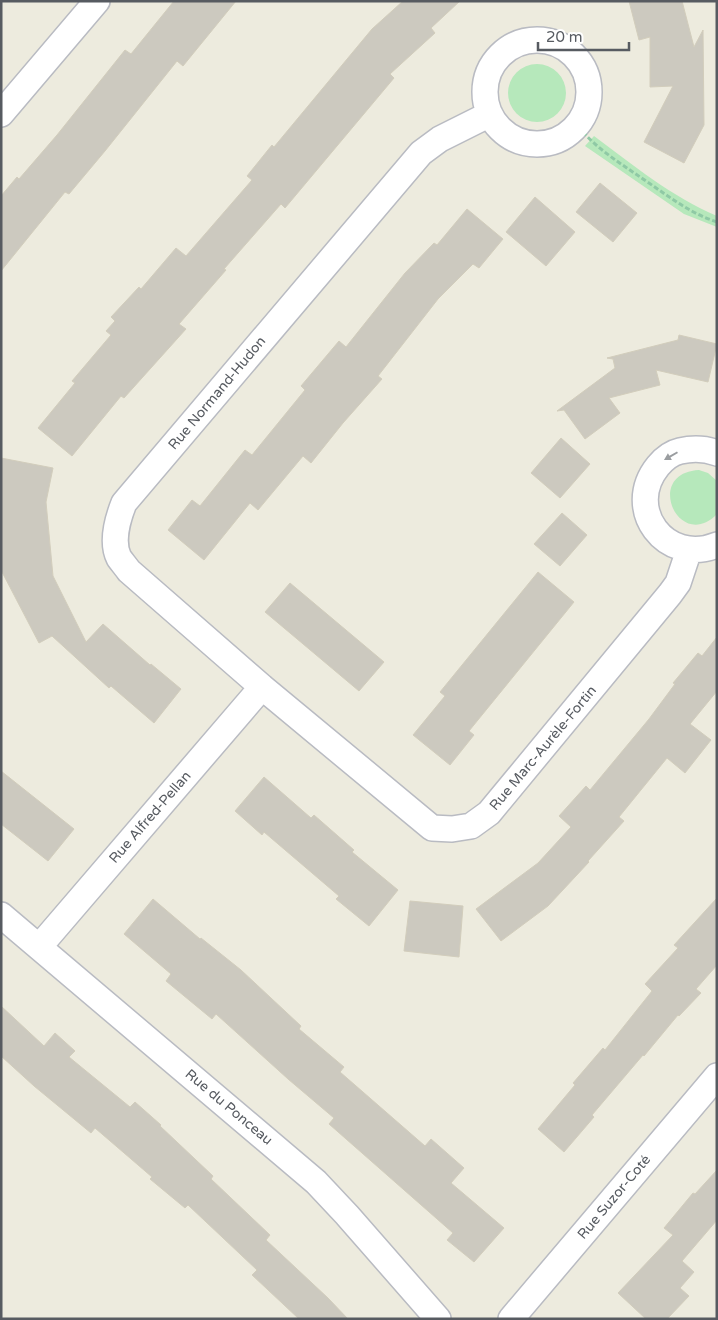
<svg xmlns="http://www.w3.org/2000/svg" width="718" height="1320" viewBox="0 0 718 1320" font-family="'Varela Round',sans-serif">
	<rect width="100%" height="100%" fill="#edebde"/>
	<path fill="#b6e8bb" d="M508 93a29 29 0 1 1 58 0a29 29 0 1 1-58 0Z
		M594 136C633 165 672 197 717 216V227L684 214 585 146Z
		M699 470 708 473 717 481V514C679 553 643 473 699 470Z"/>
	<path fill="#ccc9bf" stroke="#d2cdbc" d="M174 1H236L183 66 177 61 105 151 69 194 65 192 1 271V196L17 177 19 179 57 135 125 50 131 54Z
		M403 1H460L431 28 435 33 390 74 394 78 285 208 281 204 224 269 226 270 179 324 186 329 124 398 121 396 72 456 38 428 75 383 72 381 111 335 106 331 115 321 111 317 139 287 141 289 176 248 186 256 252 180 247 176 272 145 274 147 372 29Z
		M629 1H682L694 47 703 30 704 125 684 163 644 142 673 86 650 87V37L639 40Z
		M600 183 637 213 613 242 576 212Z
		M535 197 575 232 546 266 506 232Z
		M467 209 503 239 479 268 473 264 438 299 378 376 382 379 343 423 311 463 303 456 258 510 250 503 204 560 168 530 192 500 200 506 245 450 252 455 305 390 301 386 339 341 346 347 405 273 434 243 437 245Z
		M679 335 717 344 708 382 656 370 660 385 609 398 620 413 585 439 564 410 557 411 615 368 613 359 607 358 678 340Z
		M561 438 590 464 560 498 531 473Z
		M1 458 53 468 46 502 53 576 86 642 103 624 150 665 151 664 181 689 154 723 111 686 109 688 52 636 39 643 1 570Z
		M562 513 587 535 560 566 534 544Z
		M538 572 574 602 469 731 474 735 450 765 413 735 445 696 440 692Z
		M290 583 384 662 359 691 265 612Z
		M717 637V691L690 724 711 740 685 773 667 758 619 817 624 821 588 861 589 862 548 906 501 941 476 909 538 863 571 827 559 816 586 786 590 790 649 719 675 684 673 683 698 653 702 656Z
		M1 771 74 829 48 861 1 824Z
		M264 777 311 818 314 815 354 850 352 852 398 890 369 926 336 899 339 896 264 832 262 835 235 811Z
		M717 898V965L696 989 701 993 679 1016 678 1015 644 1056 643 1055 592 1115 594 1117 564 1152 538 1129 575 1085 573 1083 603 1048 605 1050 652 991 645 984 678 948 674 945Z
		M153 899 200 939 201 938 241 970 301 1026 299 1029 344 1067 340 1072 425 1146 431 1139 464 1168 451 1183 504 1228 474 1262 447 1240 453 1233 329 1124 334 1118 288 1079 216 1014 212 1019 166 981 171 974 124 934Z
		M410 901 463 906 459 957 404 951Z
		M1 1006 44 1046 55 1033 75 1051 69 1057 130 1107 135 1102 161 1125 160 1126 213 1176 211 1179 270 1235 266 1240 328 1298 348 1319H299L252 1275 257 1270 188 1205 185 1208 150 1179 152 1177 95 1128 91 1133 34 1086 1 1056Z
		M717 1170V1220L682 1261 694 1272 680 1288 689 1296 667 1319H646L618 1293 673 1235 664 1228 693 1193 695 1194Z"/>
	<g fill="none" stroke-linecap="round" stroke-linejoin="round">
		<g stroke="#b9bbc2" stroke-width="28">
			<path id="street" d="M485 92a52 52 0 1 1 104 0a52 52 0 1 1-104 0Z
				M1 114 97 1
				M490 114 440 139 421 153 124 503C118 518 111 542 119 558 122 562 126 567 129 571L262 687 432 828 452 829 471 826 489 813 670 594 678 583 689 550
				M717 453C704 448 693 448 680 451 671 453 663 460 658 466 623 509 666 566 717 545
				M1 915 316 1182 347 1215 438 1319
				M39 947 262 687
				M511 1319 717 1076"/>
		</g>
		<path stroke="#8fc9a5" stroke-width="3" stroke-dasharray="5 2.5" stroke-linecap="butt" d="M578 126C595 148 620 163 643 179 667 195 689 213 717 222"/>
		<use href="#street" stroke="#fff" stroke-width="25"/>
	</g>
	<defs><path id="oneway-solid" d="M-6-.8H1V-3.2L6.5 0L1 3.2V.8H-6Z" transform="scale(1.25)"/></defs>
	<use fill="#9a9da0" href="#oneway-solid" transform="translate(671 456) rotate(150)"/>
	<g text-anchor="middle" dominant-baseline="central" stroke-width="4" stroke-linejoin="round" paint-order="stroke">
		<g font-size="14" fill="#575b61" stroke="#fff">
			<text transform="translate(217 393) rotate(-50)">Rue Normand-Hudon</text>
			<text transform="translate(543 748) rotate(-50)">Rue Marc-Aurèle-Fortin</text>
			<text transform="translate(150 817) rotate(-49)">Rue Alfred-Pellan</text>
			<text transform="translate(229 1107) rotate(40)">Rue du Ponceau</text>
			<text transform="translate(614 1197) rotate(-50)">Rue Suzor-Coté</text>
		</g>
	</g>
	<rect width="718" height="1320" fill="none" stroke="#575b61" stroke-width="5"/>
	<path d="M538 42v8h91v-8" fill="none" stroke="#575b61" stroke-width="2.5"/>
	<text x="546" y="42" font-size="15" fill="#575b61" stroke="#ffffff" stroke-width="4" paint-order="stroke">20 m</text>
</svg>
